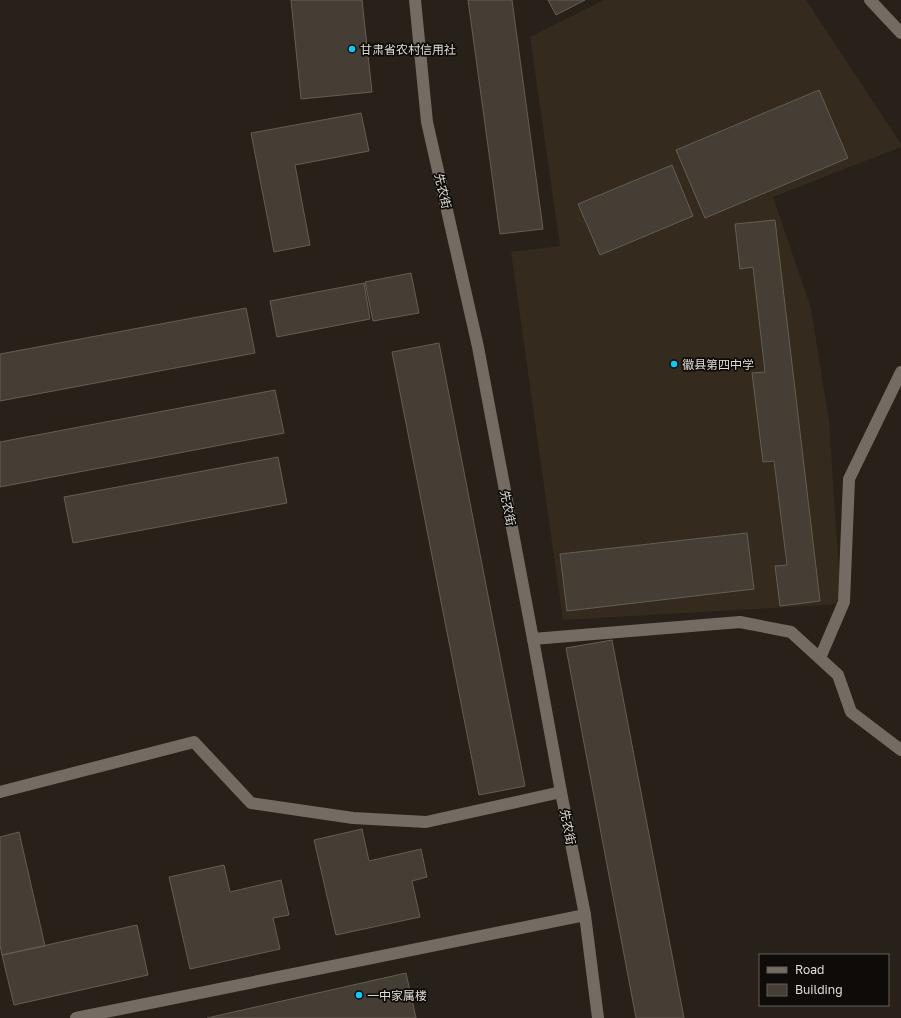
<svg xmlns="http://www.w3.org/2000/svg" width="901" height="1018" viewBox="0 0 901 1018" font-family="'Golos Text','Noto Sans SC',sans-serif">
	<rect width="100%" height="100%" fill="#282119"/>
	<path fill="#342a1d" d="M604 0H806L901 144V147L773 197 811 308 829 421 841 604 563 620 511 252 560 246 530 37Z"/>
	<path fill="#453e35" stroke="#655e54" d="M291 0H362L372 92 301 99Z
		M468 0H512L543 229 500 234Z
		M548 0H585L556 15Z
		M819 90 848 158 705 218 676 150Z
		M361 113 369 151 295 165 310 245 274 252 251 133Z
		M672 165 693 216 600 255 578 204Z
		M775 220 820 601 780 606 775 566 787 565 774 461 763 462 752 373 765 372 753 267 740 269 735 224Z
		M411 273 419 313 373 321 365 282Z
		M364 283 370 319 277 337 270 301Z
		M246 308 255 353 0 401V354Z
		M439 343 525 786 479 795 392 352Z
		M275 390 284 433 0 487V442Z
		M278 457 287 503 73 543 64 497Z
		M747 533 754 589 567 611 560 554Z
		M612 640 684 1018H636L566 648Z
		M362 829 369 861 421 849 427 877 412 881 420 917 336 935 314 840Z
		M19 832 45 946 2 955 0 945V837Z
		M224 865 230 892 281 880 289 915 273 918 280 949 190 969 169 877Z
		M137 925 148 975 14 1005 2 955Z
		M406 973 416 1018H207Z"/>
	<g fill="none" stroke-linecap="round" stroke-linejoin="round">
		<path stroke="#746c62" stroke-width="12" d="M870 0 901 33
			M533 639 740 622 791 632 838 675 851 712 901 750
			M820 658 844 602 849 479 901 372
			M0 792 194 742 251 803 353 818 426 822 561 792"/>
		<path stroke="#746c62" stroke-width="12" d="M76 1018 585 915"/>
		<path stroke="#746c62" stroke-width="12" d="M415 0 427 122 478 347 533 639 561 792 585 915 598 1018"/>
	</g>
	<g fill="#0acafa" stroke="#0e0b08" stroke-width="1.5">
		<circle cx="352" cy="49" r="4"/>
		<circle cx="674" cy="364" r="4"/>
		<circle cx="359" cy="995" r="4"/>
	</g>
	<g text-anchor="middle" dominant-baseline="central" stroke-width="3.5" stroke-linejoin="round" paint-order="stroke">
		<g font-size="12" fill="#e0dbd6" stroke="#0e0b08" text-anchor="start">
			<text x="360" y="49">甘肃省农村信用社</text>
			<text x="682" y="364">徽县第四中学</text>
			<text x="367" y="995">一中家属楼</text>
		</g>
		<g font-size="12" fill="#e0dbd6" stroke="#0e0b08">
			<text transform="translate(443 191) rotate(77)">先农街</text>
			<text transform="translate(508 508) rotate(79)">先农街</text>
			<text transform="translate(568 827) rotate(79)">先农街</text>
		</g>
	</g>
	<rect x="759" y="954" width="130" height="52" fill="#0e0b08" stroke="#625e5a"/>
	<rect x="767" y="967" width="20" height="6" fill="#746c62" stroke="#625e5a"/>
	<text x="795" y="974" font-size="12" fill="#e0dbd6">Road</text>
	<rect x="767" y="984" width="20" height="12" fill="#453e35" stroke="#625e5a"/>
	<text x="795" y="994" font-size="12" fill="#e0dbd6">Building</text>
</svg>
